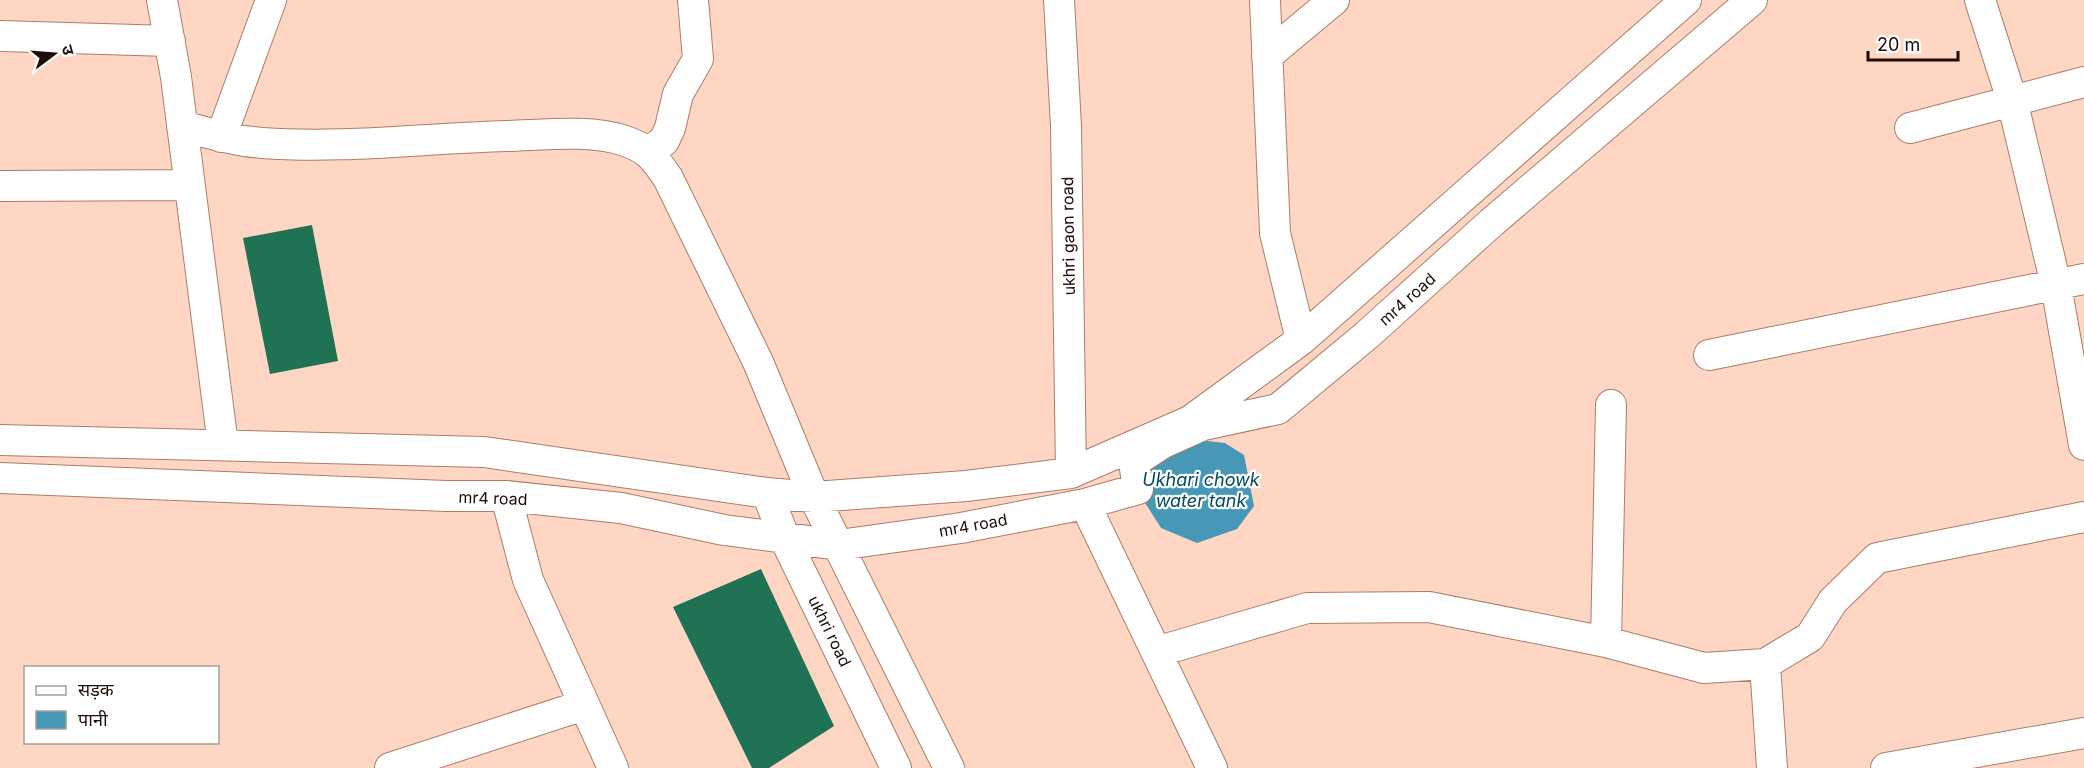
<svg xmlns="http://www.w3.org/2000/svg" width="2084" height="768" viewBox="0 0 2084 768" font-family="Inter,'Noto Sans Devanagari',sans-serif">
	<rect width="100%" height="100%" fill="#ffd6c3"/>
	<path fill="#4698b6" d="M1198 440 1225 443 1244 455 1254 506 1237 529 1197 543 1161 528 1144 501 1150 468Z"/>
	<path fill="#207255" d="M312 225 338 361 270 374 243 238Z
		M761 569 834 726 769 768H752L673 607Z"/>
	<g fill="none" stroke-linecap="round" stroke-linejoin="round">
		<g stroke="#ac7d68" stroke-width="32">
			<path id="minor" d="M162 0 176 77 223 445
				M1059 0 1066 126 1071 473
				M1265 0 1275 233 1301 340
				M1980 0 2012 100 2056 285 2084 445
				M0 36 170 41
				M1267 56 1334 0
				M182 126C208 133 235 141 262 143 343 149 426 138 507 136 543 135 591 129 625 141 649 149 654 158 668 178L758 362 814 497 949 768
				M1910 128 2084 82
				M221 137 271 0
				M649 151 664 141 670 128 678 94 698 59 693 0
				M0 186 189 185
				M1709 355 2084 279
				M0 440 484 452 767 493 814 497 966 486 1071 473 1190 421 1301 340 1686 0
				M0 478 446 496H506L621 508 724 530 839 545 961 528 1085 504 1138 489 1134 462 1163 443 1203 425 1278 409 1367 335 1491 223 1752 0
				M767 493 785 539 896 768
				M506 496 528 580 613 768
				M1085 504 1212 768
				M1606 642 1611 405
				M1156 652 1307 608 1429 607 1606 642 1704 668 1765 664 1810 637 1833 601 1877 558 2084 517
				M1765 664 1772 768
				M390 768 584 705
				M1886 768 2084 733"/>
		</g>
		<use href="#minor" stroke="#fff" stroke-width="30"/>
	</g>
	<g text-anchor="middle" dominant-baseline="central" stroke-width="4.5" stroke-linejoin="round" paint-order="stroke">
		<g font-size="16" fill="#1e0d06" stroke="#fff">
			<text transform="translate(1068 236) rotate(-91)">ukhri gaon road</text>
			<text transform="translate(1407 299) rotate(-42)">mr4 road</text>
			<text transform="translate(493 498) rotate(2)">mr4 road</text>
			<text transform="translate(973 525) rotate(-10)">mr4 road</text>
			<text transform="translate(830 631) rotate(64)">ukhri road</text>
		</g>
		<g font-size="18" font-style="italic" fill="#014b61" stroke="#fff">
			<text x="1201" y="479">Ukhari chowk<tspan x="1201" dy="21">water tank</tspan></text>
		</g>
	</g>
	<rect x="24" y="666" width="195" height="78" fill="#ffffff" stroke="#a59e9b" stroke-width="1.5"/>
	<rect x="36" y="686" width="30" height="9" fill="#ffffff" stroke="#a59e9b" stroke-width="1.5"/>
	<text x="78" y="696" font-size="18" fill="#1e0d06">सड़क</text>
	<rect x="36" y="711" width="30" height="18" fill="#4698b6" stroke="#a59e9b" stroke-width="1.5"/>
	<text x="78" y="726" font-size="18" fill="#1e0d06">पानी</text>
	<g transform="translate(54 54) rotate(74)" stroke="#ffffff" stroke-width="4.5" paint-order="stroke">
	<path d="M0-4.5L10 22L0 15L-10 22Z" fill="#1e0d06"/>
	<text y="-9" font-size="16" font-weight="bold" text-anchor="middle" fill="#1e0d06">उ</text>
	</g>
	<path d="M1868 51v9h90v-9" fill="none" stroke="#1e0d06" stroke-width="3"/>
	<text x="1877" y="51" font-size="18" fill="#1e0d06" stroke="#ffffff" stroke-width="4.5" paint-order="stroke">20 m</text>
</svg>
